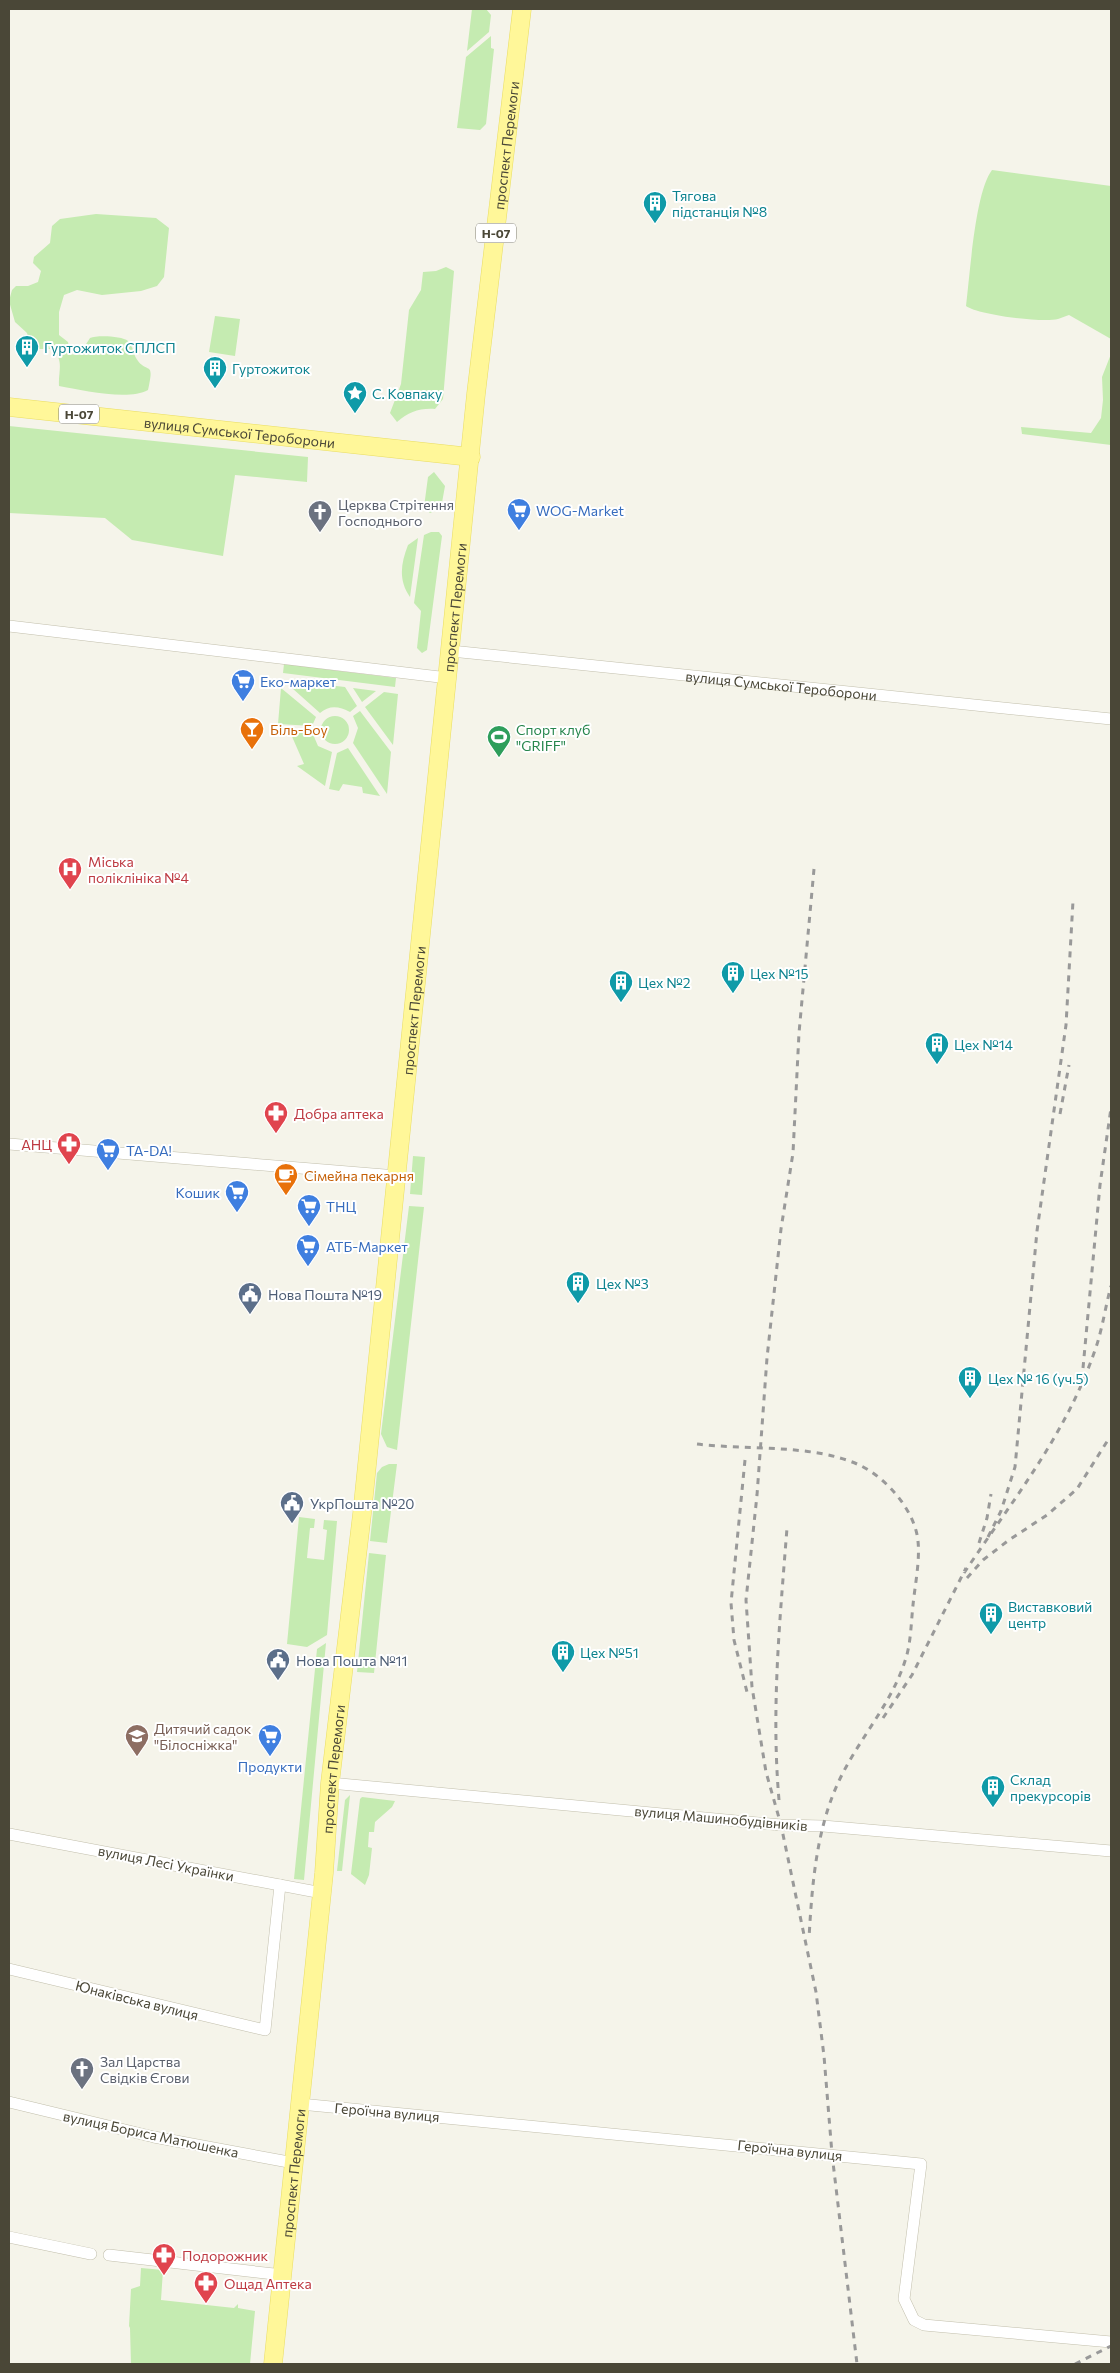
<svg xmlns="http://www.w3.org/2000/svg" width="1120" height="2373" viewBox="0 0 1120 2373" font-family="Commissioner,sans-serif">
	<rect width="100%" height="100%" fill="#f5f4ea"/>
	<path fill="#c5ebb1" d="M472 9H486L491 15 489 32 467 51Z
		M491 36V48L494 49 486 124 480 130 457 128 466 57Z
		M992 170 1111 186V339L1069 315C1065 316 1062 318 1058 319 1043 323 978 315 966 306 970 275 975 192 992 170Z
		M96 214 156 218 169 228 164 277 157 286 141 291 102 295 77 290 64 295 59 312V335L68 342 70 354 76 355 81 352 90 338C97 335 122 336 128 341 133 346 133 353 136 358 147 376 155 358 148 390 128 401 82 390 59 386 58 371 65 359 51 349H34L30 345 27 333 15 322 9 301 12 290 16 286H28L38 282 41 271 33 263 34 257 50 243 52 226 60 219Z
		M446 267 454 271 443 399 435 409C419 408 409 412 397 422L390 413 401 384 409 310 421 290 423 272 436 271Z
		M215 316 240 319 235 356 209 352Z
		M1111 354V445L1022 434 1021 427 1091 433 1101 418 1103 400 1102 377Z
		M9 426 308 457 307 482 235 475 223 556 132 540 105 518 9 513Z
		M434 472 445 486 441 508 430 513 424 507 428 477Z
		M431 532H439L442 536 427 650 422 653 417 648 421 611 414 603 424 535Z
		M418 538 410 597C398 580 401 563 408 545Z
		M284 664 396 678 395 687 283 673Z
		M283 680 345 687 357 706 350 712C339 706 329 705 320 713Z
		M281 688 316 717 312 726 278 724Z
		M353 688 376 691 362 702Z
		M384 692 398 694 393 745 365 707Z
		M360 711 391 752 387 794 353 743 358 728 353 716Z
		M321 730a14 14 0 1 1 28 0a14 14 0 1 1-28 0Z
		M290 732H312L318 746 332 752 325 786 297 766 304 764Z
		M348 748 380 796 363 793 362 787 343 784 339 791 329 789 337 753Z
		M413 1156 425 1157 422 1195 410 1194Z
		M409 1206 424 1207 397 1450 387 1447 381 1434Z
		M389 1464H397L387 1543 370 1541 377 1473 382 1467Z
		M299 1517 315 1519 314 1528H310L307 1558 324 1560 327 1530 323 1529 324 1520 337 1521 327 1635 307 1647 287 1644Z
		M369 1553 386 1555 374 1673 357 1672Z
		M326 1643 304 1880 294 1879 317 1649Z
		M350 1795 342 1871H337L345 1800Z
		M362 1797 395 1801 392 1807 375 1822 374 1832H369L368 1847 372 1848 369 1875 365 1885 351 1874 360 1799Z
		M141 2268 163 2270 161 2300 234 2308 238 2304V2308L255 2311 250 2364H131L130 2328 129 2326 131 2289 140 2286Z"/>
	<g fill="none" stroke-linecap="round" stroke-linejoin="round">
		<g stroke="#c2bfac" stroke-width="12">
			<g id="minor">
				<path d="M9 626 448 678"/>
				<path id="s1" d="M451 651 1111 719"/>
				<path d="M9 1144 397 1176"/>
				<path d="M330 1783 781 1825 823 1826 1111 1851"/>
				<path d="M9 1834 322 1893"/>
				<path d="M9 1969 265 2030 280 1885"/>
				<path d="M9 2102 154 2137 294 2163"/>
				<path d="M300 2104 921 2164 904 2299 914 2320 924 2325 1111 2342"/>
				<path d="M9 2237 91 2254"/>
				<path d="M109 2255 283 2275"/>
			</g>
		</g>
		<g stroke="#e9dd64" stroke-width="19">
			<g id="primary">
				<path id="s2" d="M9 407 471 457"/>
				<path id="s3" d="M273 2364 324 1873 330 1783 362 1514 476 394 522 9"/>
			</g>
		</g>
		<use href="#minor" stroke="#fff" stroke-width="11"/>
		<use href="#primary" stroke="#fff799" stroke-width="18"/>
		<path stroke="#999" stroke-width="3" stroke-dasharray="6 6" stroke-linecap="butt" d="M814 869 799 1033 793 1153 781 1229 767 1358 757 1495 746 1600 752 1687 766 1772 781 1825 816 1992 824 2056 832 2154 857 2364
			M1060 1114 1069 1065
			M1083 1368 1100 1185 1111 1108
			M697 1444C747 1450 811 1444 857 1464 885 1476 915 1510 918 1541 920 1561 915 1585 913 1605 911 1623 911 1644 905 1661 891 1705 857 1741 838 1783 816 1831 812 1886 809 1938
			M745 1460 731 1603 734 1640 748 1696
			M988 1537 1001 1511 1015 1467 1037 1231 1066 1025 1073 901
			M979 1543 987 1518 991 1494
			M964 1573C1012 1501 1065 1436 1094 1353 1102 1332 1105 1308 1111 1286
			M967 1578 983 1560 1009 1540 1047 1515 1077 1489 1108 1440
			M883 1718 912 1675 966 1568
			M779 1800C771 1708 780 1619 787 1528
			M1075 2364 1111 2346"/>
	</g>
	<defs>
		<g id="building-pin" transform="scale(1.25)"><path d="M0 17L-7.5 6A9.5 9.5 0 1 1 7.5 6Z" fill="#0f9aa8" stroke="#fff"/><path d="M-4-6H4V6H1V3H-1V6H-4ZM-2.5-4.3h1.7v1.8h-1.7ZM.8-4.3h1.7v1.8H.8ZM-2.5-1h1.7V.8h-1.7ZM.8-1h1.7V.8H.8Z" fill="#fff"/></g>
		<g id="sight-pin" transform="scale(1.25)"><path d="M0 17L-7.5 6A9.5 9.5 0 1 1 7.5 6Z" fill="#0f9aa8" stroke="#fff"/><path d="M0-6L1.8-2.2L6-1.7L2.9 1.2L3.7 5.4L0 3.3L-3.7 5.4L-2.9 1.2L-6-1.7L-1.8-2.2Z" fill="#fff"/></g>
		<g id="supermarket-pin" transform="scale(1.25)"><path d="M0 17L-7.5 6A9.5 9.5 0 1 1 7.5 6Z" fill="#3f7fe0" stroke="#fff"/><path d="M-6-5.5h2.5l.6 2H6L4.5 2H-2.5L-4.4-4H-6ZM-1.5 3.2a1.3 1.3 0 1 0 .1 0ZM3 3.2a1.3 1.3 0 1 0 .1 0Z" fill="#fff"/></g>
		<g id="church-pin" transform="scale(1.25)"><path d="M0 17L-7.5 6A9.5 9.5 0 1 1 7.5 6Z" fill="#6b7280" stroke="#fff"/><path d="M-1.2-6h2.4v3.5h3.3v2.4h-3.3V6h-2.4V-.1h-3.3v-2.4h3.3Z" fill="#fff"/></g>
		<g id="bar-pin" transform="scale(1.25)"><path d="M0 17L-7.5 6A9.5 9.5 0 1 1 7.5 6Z" fill="#e8710a" stroke="#fff"/><path d="M-6-5H6L.8 .8V4.5H3.5V6h-7V4.5H-.8V.8Z" fill="#fff"/></g>
		<g id="stadium-pin" transform="scale(1.25)"><path d="M0 17L-7.5 6A9.5 9.5 0 1 1 7.5 6Z" fill="#2e9e5b" stroke="#fff"/><path d="M0-5a6.5 5 0 1 0 0 10a6.5 5 0 1 0 0-10ZM-3.5-1.8h7v3.6h-7Z" fill="#fff"/></g>
		<g id="hospital-pin" transform="scale(1.25)"><path d="M0 17L-7.5 6A9.5 9.5 0 1 1 7.5 6Z" fill="#e0444e" stroke="#fff"/><path d="M-5-5h3v3.5h4V-5h3V5h-3V1.5h-4V5h-3Z" fill="#fff"/></g>
		<g id="pharmacy-pin" transform="scale(1.25)"><path d="M0 17L-7.5 6A9.5 9.5 0 1 1 7.5 6Z" fill="#e0444e" stroke="#fff"/><path d="M-2-6h4v4h4v4h-4v4h-4v-4h-4v-4h4Z" fill="#fff"/></g>
		<g id="cafe-pin" transform="scale(1.25)"><path d="M0 17L-7.5 6A9.5 9.5 0 1 1 7.5 6Z" fill="#e8710a" stroke="#fff"/><path d="M-5.5-4.5H6V0H3Q3 3.5 0 3.5H-2.5Q-5.5 3.5-5.5 0ZM3-3.2v2h1.7v-2ZM-6 4.5H4V6H-6Z" fill="#fff"/></g>
		<g id="civic-pin" transform="scale(1.25)"><path d="M0 17L-7.5 6A9.5 9.5 0 1 1 7.5 6Z" fill="#5c6f8a" stroke="#fff"/><path d="M-.6-6.5H3V-4.5H.6V-3L4-1V1h2V6H-6V1h2V-1L-.6-3ZM-1.2 2.5V6h2.4V2.5Z" fill="#fff"/></g>
		<g id="school-pin" transform="scale(1.25)"><path d="M0 17L-7.5 6A9.5 9.5 0 1 1 7.5 6Z" fill="#8d6e63" stroke="#fff"/><path d="M0-5L7-2L0 1L-7-2ZM-4 1L0 2.5L4 1V4Q0 6-4 4Z" fill="#fff"/></g>
	</defs>
	<g fill-rule="evenodd">
		<use href="#building-pin" x="655" y="203"/>
		<use href="#building-pin" x="27" y="347"/>
		<use href="#building-pin" x="215" y="368"/>
		<use href="#sight-pin" x="355" y="393"/>
		<use href="#supermarket-pin" x="519" y="510"/>
		<use href="#church-pin" x="320" y="512"/>
		<use href="#supermarket-pin" x="243" y="681"/>
		<use href="#bar-pin" x="252" y="729"/>
		<use href="#stadium-pin" x="499" y="737"/>
		<use href="#hospital-pin" x="70" y="869"/>
		<use href="#building-pin" x="733" y="973"/>
		<use href="#building-pin" x="621" y="982"/>
		<use href="#building-pin" x="937" y="1044"/>
		<use href="#pharmacy-pin" x="276" y="1113"/>
		<use href="#pharmacy-pin" x="69" y="1144"/>
		<use href="#supermarket-pin" x="108" y="1150"/>
		<use href="#cafe-pin" x="286" y="1175"/>
		<use href="#supermarket-pin" x="237" y="1192"/>
		<use href="#supermarket-pin" x="309" y="1206"/>
		<use href="#supermarket-pin" x="308" y="1246"/>
		<use href="#building-pin" x="578" y="1283"/>
		<use href="#civic-pin" x="250" y="1294"/>
		<use href="#building-pin" x="970" y="1378"/>
		<use href="#civic-pin" x="292" y="1503"/>
		<use href="#building-pin" x="991" y="1614"/>
		<use href="#building-pin" x="563" y="1652"/>
		<use href="#civic-pin" x="278" y="1660"/>
		<use href="#school-pin" x="137" y="1736"/>
		<use href="#supermarket-pin" x="270" y="1736"/>
		<use href="#building-pin" x="993" y="1787"/>
		<use href="#church-pin" x="82" y="2069"/>
		<use href="#pharmacy-pin" x="164" y="2255"/>
		<use href="#pharmacy-pin" x="206" y="2283"/>
	</g>
	<g text-anchor="middle" dominant-baseline="central" stroke-width="4" stroke-linejoin="round" paint-order="stroke">
		<g fill="#fff" stroke="#807e73" stroke-width="1">
			<rect x="476" y="223.5" width="40" height="19" rx="4"/>
			<rect x="59" y="404.5" width="40" height="19" rx="4"/>
		</g>
		<g font-size="12" font-weight="bold" fill="#4a4737">
			<text x="496" y="233">Н-07</text>
			<text x="79" y="414">Н-07</text>
		</g>
		<g font-size="14" fill="#4a4737" stroke="#fff">
			<text stroke="none"><textPath href="#s3" startOffset="2231">проспект Перемоги</textPath></text>
			<text stroke="none"><textPath href="#s2" startOffset="232">вулиця Сумської Тероборони</textPath></text>
			<text stroke="none"><textPath href="#s3" startOffset="1766">проспект Перемоги</textPath></text>
			<text stroke="none"><textPath href="#s1" startOffset="332">вулиця Сумської Тероборони</textPath></text>
			<text stroke="none"><textPath href="#s3" startOffset="1361">проспект Перемоги</textPath></text>
			<text stroke="none"><textPath href="#s3" startOffset="598">проспект Перемоги</textPath></text>
			<text transform="translate(721 1818) rotate(5)">вулиця Машинобудівників</text>
			<text transform="translate(166 1863) rotate(11)">вулиця Лесі Українки</text>
			<text transform="translate(137 2000) rotate(14)">Юнаківська вулиця</text>
			<text transform="translate(387 2112) rotate(5)">Героїчна вулиця</text>
			<text transform="translate(151 2134) rotate(12)">вулиця Бориса Матюшенка</text>
			<text transform="translate(790 2150) rotate(6)">Героїчна вулиця</text>
			<text stroke="none"><textPath href="#s3" startOffset="192">проспект Перемоги</textPath></text>
		</g>
		<g font-size="14" fill="#0d838f" stroke="#fff" text-anchor="start">
			<text x="672" y="195">Тягова<tspan x="672" dy="16">підстанція №8</tspan></text>
			<text x="44" y="347">Гуртожиток СПЛСП</text>
			<text x="232" y="368">Гуртожиток</text>
			<text x="372" y="393">С. Ковпаку</text>
			<text x="750" y="973">Цех №15</text>
			<text x="638" y="982">Цех №2</text>
			<text x="954" y="1044">Цех №14</text>
			<text x="596" y="1283">Цех №3</text>
			<text x="988" y="1378">Цех № 16 (уч.5)</text>
			<text x="1008" y="1606">Виставковий<tspan x="1008" dy="16">центр</tspan></text>
			<text x="580" y="1652">Цех №51</text>
			<text x="1010" y="1779">Склад<tspan x="1010" dy="16">прекурсорів</tspan></text>
		</g>
		<g font-size="14" fill="#5b616d" stroke="#fff" text-anchor="start">
			<text x="338" y="504">Церква Стрітення<tspan x="338" dy="16">Господнього</tspan></text>
			<text x="100" y="2061">Зал Царства<tspan x="100" dy="16">Свідків Єгови</tspan></text>
		</g>
		<g font-size="14" fill="#366cbe" stroke="#fff" text-anchor="start">
			<text x="536" y="510">WOG-Market</text>
			<text x="260" y="681">Еко-маркет</text>
			<text x="126" y="1150">TA-DA!</text>
			<text x="220" y="1192" text-anchor="end">Кошик</text>
			<text x="326" y="1206">ТНЦ</text>
			<text x="326" y="1246">АТБ-Маркет</text>
			<text x="270" y="1766" text-anchor="middle">Продукти</text>
		</g>
		<g font-size="14" fill="#c56008" stroke="#fff" text-anchor="start">
			<text x="270" y="729">Біль-Боу</text>
			<text x="304" y="1175">Сімейна пекарня</text>
		</g>
		<g font-size="14" fill="#27864d" stroke="#fff" text-anchor="start">
			<text x="516" y="729">Спорт клуб<tspan x="516" dy="16">"GRIFF"</tspan></text>
		</g>
		<g font-size="14" fill="#be3a42" stroke="#fff" text-anchor="start">
			<text x="88" y="861">Міська<tspan x="88" dy="16">поліклініка №4</tspan></text>
			<text x="294" y="1113">Добра аптека</text>
			<text x="52" y="1144" text-anchor="end">АНЦ</text>
			<text x="182" y="2255">Подорожник</text>
			<text x="224" y="2283">Ощад Аптека</text>
		</g>
		<g font-size="14" fill="#4e5e75" stroke="#fff" text-anchor="start">
			<text x="268" y="1294">Нова Пошта №19</text>
			<text x="310" y="1503">УкрПошта №20</text>
			<text x="296" y="1660">Нова Пошта №11</text>
		</g>
		<g font-size="14" fill="#785e54" stroke="#fff" text-anchor="start">
			<text x="154" y="1728">Дитячий садок<tspan x="154" dy="16">"Білосніжка"</tspan></text>
		</g>
	</g>
	<rect width="1120" height="2373" fill="none" stroke="#4a4737" stroke-width="20"/>
</svg>
